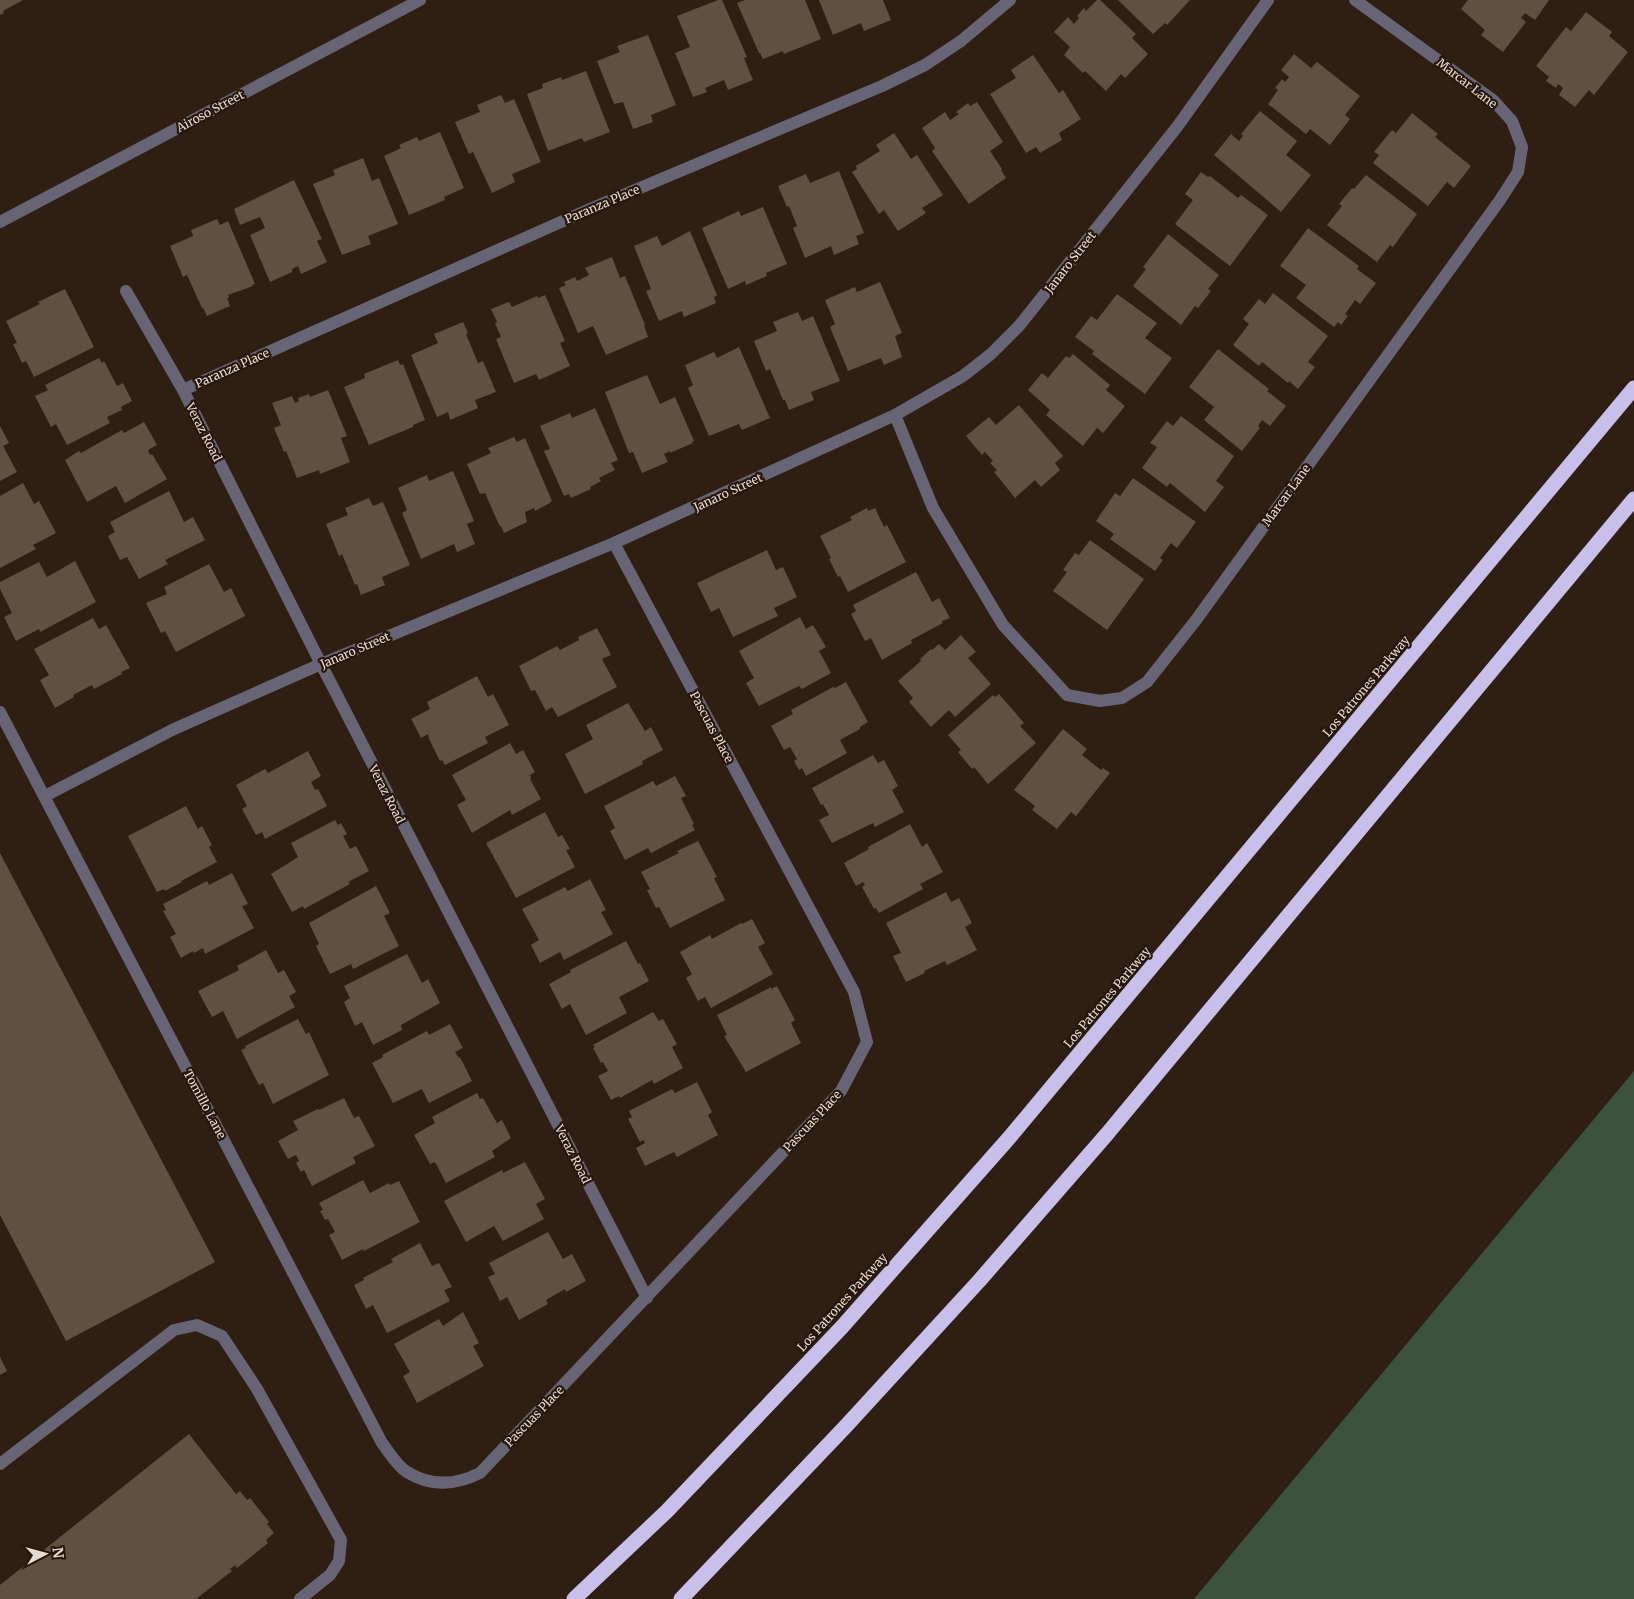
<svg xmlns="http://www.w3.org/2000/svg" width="1634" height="1599" viewBox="0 0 1634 1599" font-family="Merriweather,serif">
	<rect width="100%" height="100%" fill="#2f1f12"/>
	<path fill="#3d523c" d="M1634 1071V1599H1194Z"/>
	<path fill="#614f40" d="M0 0H23L3 11 4 13 0 15Z
		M718 0H722L747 57 744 58 753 80 728 90 724 80 705 88 707 92 693 97 675 53 690 47 677 16Z
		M745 0H805L821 39 784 54 783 51 763 59 760 53H759L737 3Z
		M819 0H883L891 20 864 31 861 23 833 35Z
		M1097 0H1100L1136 34 1132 38 1148 54 1125 78 1121 74 1106 91 1085 71 1083 73 1064 55 1070 47 1054 32 1068 17 1074 24 1079 18 1077 16 1084 8 1086 11Z
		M1118 0H1190L1167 25 1165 23 1153 34Z
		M1468 0H1549L1535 20 1525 13 1521 18 1526 22 1503 52 1481 35 1485 30 1461 9Z
		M1586 12 1612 32 1609 36 1628 52 1594 95 1589 90 1575 107 1559 95 1563 88 1558 84 1556 88 1546 81 1549 77 1536 66 1566 27 1571 31Z
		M648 35 676 105 651 115 653 122 633 129 623 102 614 104 597 61 620 52 617 46Z
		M1294 54 1311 68 1317 62 1360 96 1345 115 1350 119 1330 145 1310 129 1306 134 1268 104 1278 90 1275 88 1282 79 1285 82 1289 77 1281 70Z
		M1033 55 1059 93 1063 90 1081 119 1059 133 1062 140 1040 153 1036 147 1026 153 990 94 1016 78 1011 70Z
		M586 71 610 132 584 142 582 138 548 151 527 94 543 88 542 84 561 77 562 80Z
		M501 95 505 103 514 99 541 162 512 174 515 182 492 193 473 152 469 154 455 122 480 112 477 105Z
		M977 102 1003 142 990 151 1002 169 1001 170 1006 178 969 204 932 151 935 148 922 128 945 112 950 120 959 114 956 112 968 103 970 106Z
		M1260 111 1297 141 1286 155 1311 175 1281 212 1214 155 1231 134 1239 141 1243 136 1241 134Z
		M1412 113 1438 134 1435 137 1471 166 1454 188 1447 182 1428 206 1373 163 1379 155 1374 152 1392 130 1396 133Z
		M440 132 464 188 444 197 445 200 409 215 384 156 401 148 399 145 417 137 419 141Z
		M894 133 911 159 917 155 943 195 922 208 926 213 898 231 884 210 879 214 852 172 857 169 856 166 880 151 876 145Z
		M363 158 372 181 379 178 398 224 368 236 371 244 342 255 313 184 335 175 333 170Z
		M839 171 864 233 856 236 859 244 834 255 831 246 805 258 793 228 797 226 789 206 787 207 778 186 806 174 810 183Z
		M1201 172 1208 177 1210 176 1238 198 1241 195 1268 215 1230 266 1175 224 1193 200 1185 194Z
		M1366 175 1417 214 1393 247 1390 245 1377 262 1327 225 1342 206 1339 204 1352 188 1354 189Z
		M294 180 322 239 317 241 327 262 301 274 298 266 292 269V272L270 282 250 235 265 228 260 217 240 225 234 209Z
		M763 207 787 264 766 273 767 276 746 285 745 281 728 289 702 228 739 211 741 216Z
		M217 219 220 225 228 221 255 284 252 285 253 286 228 295 229 298H227L230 306 207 316 203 308H202L187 275 183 277 170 246 193 236 191 230Z
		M1308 228 1359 266 1357 269 1376 283 1360 304 1355 300 1345 314 1348 316 1341 325 1338 322 1334 327 1296 298 1306 285 1280 266Z
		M690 231 717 295 714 297 716 303 684 317 682 311 659 321 646 291 651 289 634 246 657 236 662 246Z
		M1168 234 1219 275 1208 289 1211 291 1198 308 1195 306 1181 325 1133 286 1146 269 1143 267Z
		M612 257 620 278 625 276 645 325H644L648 337 606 355 593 326 578 333 559 288 566 285 564 282 575 277 577 281 589 275 585 268Z
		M880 282 902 333 895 336 902 357 884 365 881 358 848 371 830 327 835 324 825 300 855 287 857 292Z
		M65 289 94 347 34 377 26 361 22 363 13 344 17 343 6 321 40 304 38 302Z
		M1273 293 1328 336 1308 362 1315 367 1298 389 1289 381 1288 383 1262 362 1259 366 1233 345 1249 324 1243 319 1259 299 1265 304Z
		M1117 294 1157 323 1145 338 1172 358 1145 394 1092 354 1094 351 1075 337 1091 316 1097 320Z
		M545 295 565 341 560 343 570 366 539 380 536 374 514 383 496 339 501 337 495 323 497 322 491 309 509 302 512 307 537 296 538 298Z
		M798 312 802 321 813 316 840 381 811 392 814 400 789 410 785 400H783L770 369 766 371 754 341 777 331 773 322Z
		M463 322 468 333 466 334 478 363 483 361 496 392 475 400 478 408 450 420 448 412 437 417 411 355 438 343 434 334Z
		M739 347 770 418 742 430 739 424 709 436 688 388 693 385 685 365 714 352 717 358Z
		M1218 349 1269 389 1267 391 1286 406 1270 426 1262 420 1258 426 1260 428 1242 451 1204 420 1214 407 1189 387Z
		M1073 354 1110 385 1106 390 1125 406 1103 433 1097 428 1083 446 1046 415 1050 410 1028 390 1042 373 1048 378 1066 356 1069 358Z
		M99 358 102 363 104 361 117 386 123 383 132 401 121 407 122 410 107 417 110 423 67 445 56 424 51 427 35 396 48 390 45 385Z
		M398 360 400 365 403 364 425 420 413 425V427L369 445 344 387 365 378 364 374Z
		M647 375 660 404 675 397 694 441 692 442 693 443 670 453V451L664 454 668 462 642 473 633 452 629 453 605 392Z
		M328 390 347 436 341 438 350 462 320 474 319 470 297 478 286 451 284 452 274 428 281 425 272 403 292 396 295 403 299 401 298 398 309 394 310 397Z
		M1019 405 1063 456 1055 463 1060 470 1041 487 1035 480 1015 498 994 472 997 470 990 463 993 461 985 452 982 455 966 436 989 417 996 425Z
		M595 408 618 460 611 463 615 470 599 478 601 481 590 487 591 489 571 498 569 494 564 496 544 451 550 449 540 426 570 413 572 418Z
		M1181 416 1234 456 1216 481 1224 487 1205 512 1170 483 1167 487 1142 468 1157 447 1150 443 1167 421 1173 426Z
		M144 422 157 445 148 450 150 455 152 454 167 479 125 503 116 486 87 502 65 460 79 451 81 453 122 430 124 433Z
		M0 426 9 443 3 446 17 472 0 481Z
		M514 437 517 442 525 438 552 501 550 502V503L535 511 534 508 525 512 527 522 504 533 501 526 500 527 485 493 480 494 467 464 491 453 488 448Z
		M453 471 474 521 467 524 475 544 457 552 454 544 421 559 402 513 407 510 398 488 427 475 429 481Z
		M1133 478 1196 522 1177 548 1171 543 1160 558 1163 560 1155 571 1110 539 1114 534 1096 521 1115 493 1120 496Z
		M23 483 34 504 39 501 56 533 33 545 36 549 0 568V496Z
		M169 491 184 522 193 517 205 540 165 560 168 564 139 579 127 557 120 560 108 536 115 532 110 522Z
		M369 498 373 506 383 502 410 565 382 577 385 585 361 595 357 584 355 585 342 554 339 556 326 524 348 515 345 508Z
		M867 508 868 511 875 508 884 527 887 525 906 562 848 592 840 576 838 577 829 559 831 558 820 536 852 520 850 517Z
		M1090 540 1144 579 1107 630 1053 591 1067 572 1063 570 1075 553 1079 555Z
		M767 550 776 570 783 567 797 597 774 608 778 616 733 637 719 608 711 612 697 583Z
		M75 561 96 602 40 632 39 629 16 641 4 617 12 613 0 589V582L39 562 47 577Z
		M209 564 224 592 231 588 245 616 176 652 165 631 161 633 146 603 167 594 164 587Z
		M916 572 932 602 939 598 950 618 942 621 943 623 911 640 912 643 882 660 871 638 865 641 851 614 856 611 853 605Z
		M800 617 806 629 813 625 826 647 819 651 831 673 802 689 799 686 759 706 746 683 754 678 739 651Z
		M93 618 99 629 106 625 130 668 121 672 122 674 94 689 92 685 73 695 74 697 55 708 40 680 49 675 34 649Z
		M597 628 611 655 602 659 617 687 558 717 552 707 546 711 535 690 531 691 519 666 557 646 560 650 579 640 578 637Z
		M961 635 976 652 968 658 991 684 955 717 949 710 931 727 909 702 913 698 898 681 921 661 920 659 931 649 932 650 939 644 945 650Z
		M477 676 488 697 493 694 509 725 485 737 488 743 445 765 442 760 440 761 429 739 428 734 421 738 411 719 430 709 427 702Z
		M846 682 868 722 860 727V729L840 740 847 753 806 776 802 768 799 770 794 761 797 759 790 747 784 750 771 726 793 714 791 710 833 687 835 688Z
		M999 694 1024 723 1020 726 1036 743 988 784 974 767 972 769 958 752 961 750 948 735 993 695 995 697Z
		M628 703 645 731 651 727 663 750 642 761 643 764 585 794 565 754 593 739 586 725Z
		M1063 729 1087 749 1082 755 1101 770 1103 768 1110 773 1076 816 1071 812 1057 829 1032 810 1035 806 1014 790Z
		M510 743 516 754 523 750 535 772 530 775 531 778 530 779 541 799 512 815 510 810 472 833 457 805 466 800 452 775Z
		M308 751 321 776 311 782 315 790 318 789 327 806 265 839 262 832 256 835 242 809 247 806 236 785 265 769 268 773Z
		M873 755 878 763 884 760 898 786 892 790 904 812 875 827 873 823 832 843 819 820 829 815 823 804 821 805 812 788Z
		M675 776 686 796 681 798 694 824 692 825 695 830 651 853 648 848 625 860 610 831 615 828 604 806 653 781 656 786Z
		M186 806 198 829 202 826 212 845 209 847 217 862 181 881 182 882 165 891 164 889 157 892 128 836Z
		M545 812 558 837 562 835 570 849 566 850 575 867 516 898 486 843Z
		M335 820 338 825 341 823 347 834 343 836 350 849 356 846 369 871 348 882 350 884 304 909 303 906 292 912 271 874 298 857 291 843Z
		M910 824 922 847 927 843 943 872 920 884 923 889 879 913 876 908 874 909 862 887 865 885 863 882 856 886 844 863 869 849 868 847Z
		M698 841 717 877 714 878 725 900 670 928 659 907 656 908 647 890 650 889 641 872 679 853 677 851Z
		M0 853 215 1262 66 1341 0 1215Z
		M232 873 248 904 242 906 254 928 205 954 203 948 194 953 193 951 181 958 170 937 176 934 163 911 166 910 163 904 207 881 209 885Z
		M590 879 606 910 601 912 613 934 564 960 560 952 540 963 531 945 539 940 522 909 565 887 568 891Z
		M376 886 390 913 384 916 399 946 353 969 351 964 330 974 316 946 319 944 309 923Z
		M946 892 951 902 959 898 972 923 965 927 977 950 947 965 945 961 924 971 925 973 906 982 893 956 901 953 886 923Z
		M752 919 765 943 758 947 773 974 711 1008 705 997 698 1001 686 978 692 974 680 952 710 935 712 939 741 923 742 924Z
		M626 941 638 964 640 963 649 981 619 997 627 1013 586 1035 570 1004 562 1009 549 984 571 972 570 970Z
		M266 950 278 973 284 970 296 992 289 996 295 1007 237 1039 223 1011 212 1017 198 991 239 970 237 966Z
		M407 954 422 983 428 979 440 1003 401 1025 402 1030 373 1045 362 1022 355 1026 344 1002 350 998 344 986Z
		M777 986 795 1020 791 1023 801 1043 746 1072 724 1036 727 1035 717 1015 771 987V989Z
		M653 1012 659 1021 663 1019 677 1044 672 1047 683 1068 654 1084 652 1080 620 1098 619 1096 611 1100 598 1076 608 1071 603 1062 601 1063 593 1048 595 1047 593 1045Z
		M298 1019 306 1034 309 1032 329 1075 273 1104 263 1083 259 1085 241 1050 246 1048 245 1046Z
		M450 1024 463 1048 455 1052 459 1058 460 1057 472 1081 429 1103 422 1089 393 1103 372 1063 383 1057 382 1055 427 1031 429 1035Z
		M697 1082 712 1112 708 1115 718 1135 677 1157 674 1152 645 1166 636 1148 645 1143 643 1140 640 1142 628 1119 632 1117 629 1111 672 1089 675 1093Z
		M477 1093 480 1099 483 1098 497 1123 502 1120 511 1138 492 1151 495 1157 446 1183 435 1162 430 1164 414 1135 435 1123 432 1117Z
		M344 1098 354 1118 359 1116 375 1146 353 1157 356 1163 312 1186 304 1170 301 1172 296 1163 299 1161 296 1155 288 1159 278 1141 298 1130 293 1121 318 1109 319 1110Z
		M525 1162 545 1199 536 1204 544 1219 503 1241 494 1226 466 1242 444 1201 502 1170 503 1173Z
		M363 1180 370 1193 389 1183 390 1185 399 1181 420 1222 364 1251 363 1249 342 1260 329 1235 335 1232 328 1219 325 1220 320 1211 323 1210 319 1203Z
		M548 1232 563 1259 572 1254 586 1281 566 1292 565 1289 546 1300 548 1304 519 1320 507 1297 500 1301 488 1277 495 1274 489 1263Z
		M420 1243 432 1266 439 1263 452 1287 444 1290 450 1301 387 1333 373 1305 366 1309 354 1285 364 1280 363 1278 393 1262 391 1259Z
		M463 1312 479 1343 473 1346 484 1366 417 1403 403 1376 410 1372 394 1344 439 1319 443 1326Z
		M0 1357 7 1371 0 1375Z
		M189 1434 236 1494 240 1491 247 1500 250 1498 269 1522 267 1524 274 1533 266 1540 268 1543 237 1568 235 1565 230 1569 232 1571 196 1599H0V1585Z"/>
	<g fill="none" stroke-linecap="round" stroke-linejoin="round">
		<path stroke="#676575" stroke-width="12" d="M0 222 420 0
			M126 291 183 390 321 664 647 1298
			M183 390 590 209 882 86 925 65 961 41 1010 0
			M895 415 933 508 1003 625 1067 695 1100 701 1122 698 1147 682 1196 620 1500 200 1518 172 1522 147 1512 121 1493 100 1355 0
			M0 712 382 1443C389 1452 397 1466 407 1472 431 1487 456 1485 480 1473L841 1091 867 1042 854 992 614 543
			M45 796 172 730 321 664 614 543 895 415 963 376 991 354 1019 326 1177 127 1268 0
			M0 1464 174 1330 197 1325 222 1336 257 1389 341 1540 339 1561 330 1575 300 1599"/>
		<path stroke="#c8c0ea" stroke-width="15" d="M574 1599 667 1511 842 1327 1009 1138 1634 388
			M681 1599 846 1426 979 1281 1107 1134 1634 499"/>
	</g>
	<g text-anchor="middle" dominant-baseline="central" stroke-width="4.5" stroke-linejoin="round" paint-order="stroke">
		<g font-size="12" fill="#e6dbd3" stroke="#251609">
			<text transform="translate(1467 83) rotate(38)">Marcar Lane</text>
			<text transform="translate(210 111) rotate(-28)">Airoso Street</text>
			<text transform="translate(602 204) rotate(-23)">Paranza Place</text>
			<text transform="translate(1070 262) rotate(-52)">Janaro Street</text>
			<text transform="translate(232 368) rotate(-24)">Paranza Place</text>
			<text transform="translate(204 432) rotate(63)">Veraz Road</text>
			<text transform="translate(728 492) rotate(-25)">Janaro Street</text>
			<text transform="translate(1286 495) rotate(-54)">Marcar Lane</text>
			<text transform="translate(355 650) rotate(-23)">Janaro Street</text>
			<text transform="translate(1366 686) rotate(-50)">Los Patrones Parkway</text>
			<text transform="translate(712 727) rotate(62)">Pascuas Place</text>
			<text transform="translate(387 794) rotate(63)">Veraz Road</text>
			<text transform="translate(1107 997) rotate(-50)">Los Patrones Parkway</text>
			<text transform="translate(205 1104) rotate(62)">Tomillo Lane</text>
			<text transform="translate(812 1121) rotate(-47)">Pascuas Place</text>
			<text transform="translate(573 1154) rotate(63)">Veraz Road</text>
			<text transform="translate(842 1302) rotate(-48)">Los Patrones Parkway</text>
			<text transform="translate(534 1416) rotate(-46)">Pascuas Place</text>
		</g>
	</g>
	<g transform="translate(45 1554) rotate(84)" stroke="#251609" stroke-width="4" paint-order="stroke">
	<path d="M0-4L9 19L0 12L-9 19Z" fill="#e6dbd3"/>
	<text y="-8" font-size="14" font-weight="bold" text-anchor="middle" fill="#e6dbd3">N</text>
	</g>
</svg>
